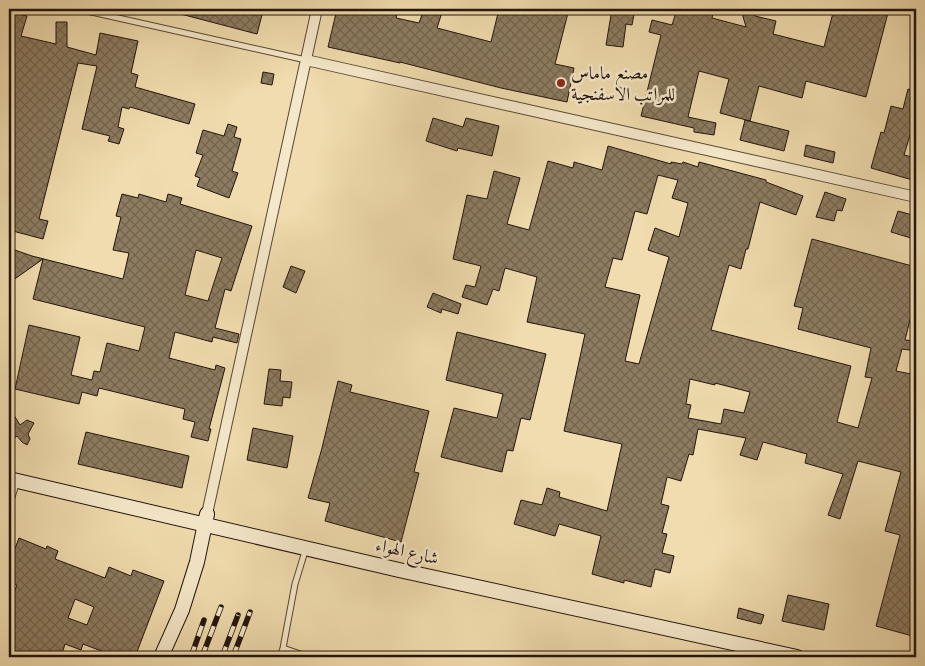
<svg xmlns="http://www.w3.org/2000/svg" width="925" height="666" viewBox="0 0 925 666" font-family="'IM FELL Double Pica',Amiri,serif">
	<defs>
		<pattern id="building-cross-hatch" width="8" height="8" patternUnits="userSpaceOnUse" patternTransform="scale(1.25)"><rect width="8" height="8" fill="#8d7c61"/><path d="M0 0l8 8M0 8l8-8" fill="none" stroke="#73644e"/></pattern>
	</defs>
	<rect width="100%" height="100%" fill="#f0dcae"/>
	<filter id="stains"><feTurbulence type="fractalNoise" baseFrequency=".004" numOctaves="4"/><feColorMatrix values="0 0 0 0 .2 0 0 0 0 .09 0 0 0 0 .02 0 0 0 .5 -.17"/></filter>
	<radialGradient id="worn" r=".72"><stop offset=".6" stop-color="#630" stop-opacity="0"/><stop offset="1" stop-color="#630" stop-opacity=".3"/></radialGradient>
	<path fill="url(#building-cross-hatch)" stroke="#22140d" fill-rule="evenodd" d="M173 9H254L263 11 257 34 173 12Z
		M337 9H359L377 13 378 9H398L396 18 419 23 424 9H443L437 28 491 42 499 9H569L555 64 574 68 567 102 501 88 400 62V63L328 47Z
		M612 9H635L632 25 626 24 623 47 606 45Z
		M677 9H714L712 18 746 27 742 13 753 9 755 16 776 21 773 34 824 47 834 9H889L866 97 806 81 802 98 759 86 750 121 720 113 729 79 699 71 688 117 716 123 714 135 694 132V128L641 116 661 35 649 32 652 20 672 25Z
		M9 11 27 16 21 36 56 44V22H67V47L96 55 100 33 138 41 131 73 138 75 135 87 195 104 189 124 130 107 129 109 122 107 118 127 124 129 119 144 108 141 110 136 82 129 97 66 78 63 39 219 48 221 43 239 9 230Z
		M263 72 274 74 272 85 261 83Z
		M908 89 916 91V134L911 132 904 155 916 158V181L871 168 881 132 884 133 891 106 903 109Z
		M433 118 463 127 466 118 499 126 492 156 458 148 457 151 426 141Z
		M745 120 789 131 784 151 740 140Z
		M228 124 237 127 234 137 241 139 232 171 238 173 229 198 197 186 200 178 195 176 203 155 196 153 203 130 224 136Z
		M806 145 835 152 833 163 804 156Z
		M608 146 671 164V162L682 164 683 162 698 167 699 162 766 180V182L803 196 796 215 760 202 748 249H746L741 269 729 265 711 330 851 366 837 422 858 428 872 378 865 377 871 348 798 329 803 308 794 306 812 239 916 267V296L905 340 916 341V351L902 349 896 371 916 375 914 384H916V637L876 626 900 535 885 531 901 472 858 461 840 519 828 515 843 474 805 463 807 454 763 442 757 460 740 455 746 438 698 429 693 455 689 454 681 481 667 477 661 504 669 506 662 533 667 534 662 553 674 556 670 573 655 569 651 587 624 580V583L592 574 601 536 559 524 555 536 514 524 521 500 542 505 547 488 560 492 559 497 607 511 622 444 564 431 585 334 527 322 537 277 505 268 499 291 493 289 487 305 462 297 466 285 475 287 481 266 453 259 467 195 487 199 494 171 520 178 507 224 529 230 548 161 573 168 574 162 602 170ZM658 175 678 180 672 198 688 203 679 237 655 228 648 250 669 257 639 364 625 361 640 295 605 287 613 258 622 260 635 211 647 214ZM690 379 715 385V383L750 392 744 413 724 409 721 424 688 418 691 405 686 404Z
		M825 192 846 199 842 211 837 210 834 221 816 217Z
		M122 194 138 198 139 194 166 202 168 194 182 198 180 204 252 226 231 291 225 289 215 328 239 334 237 343 213 337 212 342 175 332 169 358 215 370 216 365 225 368 209 429H211L208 441 191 437 195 422 183 419 185 409 99 388 97 396 82 392 79 404 15 389 29 325 80 337 71 375 92 380 94 371 100 372 107 343 139 351 145 327 33 299 43 259 9 283V248L32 256 123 279 129 253 113 250 121 217 116 216ZM196 250 222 258 208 301 185 295Z
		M898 211 916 216 911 238 891 232Z
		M291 266 305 271 296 293 283 287Z
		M433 293 461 304 458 314 442 309 441 313 427 307Z
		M457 332 546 354 530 420 521 418 513 451 507 450 502 472 441 457 454 408 497 418 503 394 446 380Z
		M269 369 281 370 280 381 292 382 290 398 283 397 282 406 264 404Z
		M338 381 352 385 350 392 429 411 414 472 419 473 401 542 325 521 330 503 308 498 322 448Z
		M9 407 20 425 27 420 34 423 28 434 30 439 27 445 22 442 17 436 9 442Z
		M253 428 293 436 287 468 247 460Z
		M86 432 189 456 182 488 78 464Z
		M19 538 46 549 47 546 58 551 55 559 105 578 109 567 131 576 133 570 164 581 135 657H117L83 644 81 650 65 644 61 657H17L9 654V605L17 585 9 582V564ZM75 599 94 607 87 625 68 618Z
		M788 595 829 604 824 630 782 621Z
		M739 608 764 615 761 624 737 618Z"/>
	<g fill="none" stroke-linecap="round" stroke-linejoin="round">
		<g stroke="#564635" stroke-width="7">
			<path id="lane" d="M78 9 306 60
				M9 507 17 481
				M283 648 309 657
				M280 657 283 648 295 584 306 548"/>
		</g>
		<g stroke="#564635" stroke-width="12">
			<path id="street" d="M306 60 916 197
				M207 514 317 9"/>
		</g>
		<g stroke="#22140d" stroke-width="16">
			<path id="secondary" d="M9 479 399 570 797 657
				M161 657 182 610 197 562 207 514"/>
		</g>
		<use href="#lane" stroke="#f5e8ca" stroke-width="5"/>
		<use href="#street" stroke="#f5e8ca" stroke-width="10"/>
		<use href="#secondary" stroke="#f5e8ca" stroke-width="14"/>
		<g stroke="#22140d" stroke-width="5.5">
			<path id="rail" d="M191 657 204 620
				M202 657 221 607
				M222 657 238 615
				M233 657 250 612"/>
		</g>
		<use href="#rail" stroke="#f5e8ca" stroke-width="4" stroke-dasharray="11" stroke-linecap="butt"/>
	</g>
	<circle fill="#8f2418" stroke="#f5e8ca" stroke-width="2" cx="561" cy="83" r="5"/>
	<g text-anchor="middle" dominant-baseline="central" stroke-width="5" stroke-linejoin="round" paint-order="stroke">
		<g font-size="18" fill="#22140d" stroke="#f5e8ca" text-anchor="start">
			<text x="571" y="73">مصنع ماماس<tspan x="571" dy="21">للمراتب الاسفنجية</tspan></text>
		</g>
		<g font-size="18" fill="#22140d" stroke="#f5e8ca">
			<text transform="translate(407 552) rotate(13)">شارع الهواء</text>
		</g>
	</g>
	<rect width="925" height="666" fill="none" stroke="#f0dcae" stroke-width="30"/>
	<rect x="10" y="10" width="905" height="646" fill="none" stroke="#22140d" stroke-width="2.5"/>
	<rect x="15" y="15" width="895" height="636" fill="none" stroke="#22140d"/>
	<rect width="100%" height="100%" filter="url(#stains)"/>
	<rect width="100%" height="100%" fill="url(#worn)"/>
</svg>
